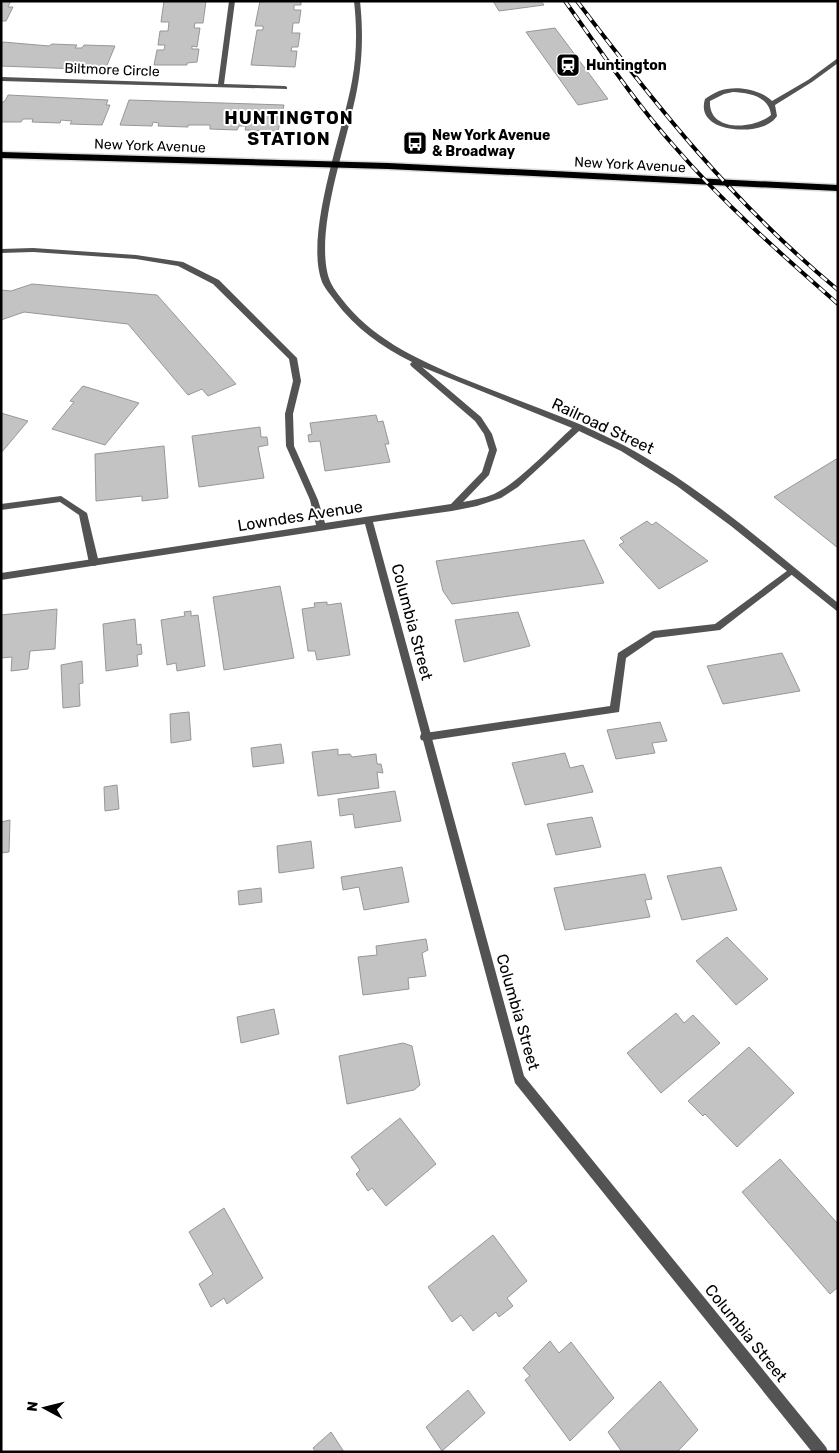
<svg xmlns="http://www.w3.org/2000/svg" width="839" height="1453" viewBox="0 0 839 1453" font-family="Rubik,sans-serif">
	<rect width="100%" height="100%" fill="#fff"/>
	<path fill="#c3c3c3" stroke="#979797" d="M1 1H15L10 2 8 7H13L6 21H1Z
		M164 1H206L203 23H195L194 28H200L197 47 192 46V49H199L197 62 187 63V65H154L157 50H164L165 45H158L160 31H168L169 22H161Z
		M260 1H301V5H294V10H301L299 23H293L292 33H300L298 47H292L291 51H297L295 67 251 65 257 30H263V26H255Z
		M493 1H541L544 5 499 11Z
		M555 28 608 99 578 105 526 32Z
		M3 42 49 46 52 44 77 45 75 48H82L84 45 115 46 105 70 1 66V46Z
		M8 95 108 100 106 105H110L102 125 70 124 72 121 61 120 60 123 32 122 33 119H23L21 122H1V103L5 101Z
		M129 100 284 105 278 131 245 130 246 126H239L237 130 210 129V125H188V127L158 126 159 123 153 122 152 126 120 125Z
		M32 284 157 295 236 384 208 396 202 389 188 395 128 324 24 312 1 320V290L11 291Z
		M83 386 139 403 105 445 52 429 74 402 70 401Z
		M1 413 28 421 1 453Z
		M376 415 378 422 383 421 389 444H385L390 462 325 471 320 441 309 442 308 435 312 434 310 423Z
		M260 427 261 437H267L268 445 258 447 264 478 199 487 192 436Z
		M164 446 168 498 142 501V496L96 501 95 454Z
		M838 458V548L774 497Z
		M647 521 652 525 656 522 708 561 659 589 619 545 624 542 620 538Z
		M584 540 604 583 452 604 443 591 436 561Z
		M280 586 294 658 224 670 213 597Z
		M327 602V605L341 603 350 655 317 660 315 651H308L302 609 315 607 314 603Z
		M57 609 55 649 30 651 28 669 11 671 12 657 1 658V615Z
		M191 611V616L198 615 205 666 177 671 176 663 167 665 161 620 185 616 184 612Z
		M518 612 530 646 464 662 455 620Z
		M135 619 137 645 141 644 142 654 137 655 138 666 106 671 103 624Z
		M782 653 800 691 723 704 707 666Z
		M82 661 83 683 79 684 80 706 63 708 61 665Z
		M189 712 191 740 171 743 170 714Z
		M660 722 667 741 652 743 655 753 616 759 607 730Z
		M281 744 284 763 253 767 251 748Z
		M338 749V755L350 754 352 757 376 754 377 764H381L383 773 377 772 379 788 318 796 312 752Z
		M565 753 570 768 583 765 593 792 525 805 512 763Z
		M117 785 119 809 105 811 104 787Z
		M395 791 401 821 355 828 353 814 340 816 338 799Z
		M592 817 601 847 556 855 547 824Z
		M10 820 9 852 1 853V822Z
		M311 841 314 868 279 873 277 846Z
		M402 867 409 902 364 910 359 887 343 890 341 877Z
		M721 867 737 910 682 920 667 876Z
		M645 874 652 899 645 900 650 917 565 930 554 888Z
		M261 888 262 902 239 905 238 891Z
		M727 937 768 979 736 1005 696 961Z
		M426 939 428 950 422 953 426 976 408 978 409 989 363 995 358 957 377 955 376 946Z
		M274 1009 279 1034 241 1043 237 1017Z
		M676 1013 684 1023 693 1015 720 1043 661 1093 627 1053Z
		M403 1043 412 1046 420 1085 414 1090 347 1104 339 1056Z
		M749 1047 794 1093 737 1147 705 1114 703 1116 688 1101Z
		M400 1118 436 1164 386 1206 372 1188 368 1191 356 1174 360 1170 351 1157Z
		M780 1159 838 1224V1287L830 1294 742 1192Z
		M224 1208 263 1278 227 1304 224 1298 211 1307 199 1284 213 1274 189 1232Z
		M493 1235 527 1281 507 1298 513 1306 499 1317 496 1312 473 1331 461 1315 452 1322 428 1287Z
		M550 1341 559 1353 571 1342 614 1398 570 1441 525 1380 530 1376 523 1368Z
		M660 1381 698 1430 677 1452H622L608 1432Z
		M468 1390 485 1413 442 1451 426 1427Z
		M331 1432 344 1452H316L313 1448Z"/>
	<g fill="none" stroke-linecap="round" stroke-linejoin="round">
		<g stroke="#dbdbdb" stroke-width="3">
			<path id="primary" d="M1 152 388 163 838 185V191L388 169 1 158Z"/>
		</g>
		<path fill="#535353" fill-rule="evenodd" d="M838 58V63L812 82 775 105 777 116C775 119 772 122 768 124 749 135 695 131 705 99 709 96 714 93 719 91 735 85 760 89 772 101L808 80ZM733 92C749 93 769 96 771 115 753 130 708 132 710 101L724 94Z
			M61 496 87 513 99 563 97 565 94 566 89 563 79 515 60 502 1 510V504Z
			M791 568 794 569 796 571 794 573 720 630 655 638 626 658 619 712 425 741 421 740 420 737 421 734 425 733 610 706 618 653 653 631 715 624Z"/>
		<path fill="#535353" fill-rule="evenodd" d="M229 1H235L224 84 285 86 287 87V89L1 81V77L218 84Z
			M354 1H360C364 38 362 72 353 108 343 154 318 225 327 271 329 282 334 289 341 298 371 338 415 358 459 377 496 392 534 406 572 421 601 433 629 447 656 464 721 504 778 555 838 603V612L731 526 677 486 621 451 579 431 518 487 501 498 477 506 452 511 373 522 524 1076 826 1447 828 1452H812L515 1083 365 524 1 580V573L316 525 310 500 286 446 285 414 293 381 289 359 213 284 178 266 136 259 33 252 1 253V249L33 248 136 255 183 262 219 280 297 358 301 381 293 414 294 446 318 500 325 523 451 504 482 472 489 450 484 434 475 421 411 366 410 364 412 362C382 347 355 328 335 301 331 295 325 289 322 282 304 235 343 132 352 81 357 54 357 28 354 1ZM422 367 572 428C552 446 517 484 494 494 484 498 474 500 463 502L489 475 497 450 492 434 481 417Z"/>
		<use href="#primary" fill="#000" fill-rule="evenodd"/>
		<g stroke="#000" stroke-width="4">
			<path id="rail" d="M565 1C600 50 634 101 674 146 724 204 781 254 838 304
				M577 1C658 108 734 204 838 290"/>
		</g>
		<use href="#rail" stroke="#fff" stroke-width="2.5" stroke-dasharray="8" stroke-linecap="butt"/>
	</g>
	<defs>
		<g id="station-square" transform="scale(1.25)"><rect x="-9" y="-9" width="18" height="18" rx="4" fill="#000" stroke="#fff"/><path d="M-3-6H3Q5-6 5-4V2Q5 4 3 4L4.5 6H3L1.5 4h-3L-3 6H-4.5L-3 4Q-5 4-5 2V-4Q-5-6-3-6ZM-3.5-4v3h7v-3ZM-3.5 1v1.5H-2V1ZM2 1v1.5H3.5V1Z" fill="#fff"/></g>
		<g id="bus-square" transform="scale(1.25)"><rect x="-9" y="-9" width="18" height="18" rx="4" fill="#000" stroke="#fff"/><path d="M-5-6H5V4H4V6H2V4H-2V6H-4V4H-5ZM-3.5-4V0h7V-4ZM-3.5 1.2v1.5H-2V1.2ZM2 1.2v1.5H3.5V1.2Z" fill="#fff"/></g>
	</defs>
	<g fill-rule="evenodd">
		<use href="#station-square" x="568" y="65"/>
		<use href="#bus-square" x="415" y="143"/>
	</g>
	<g text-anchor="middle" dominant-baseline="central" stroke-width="4" stroke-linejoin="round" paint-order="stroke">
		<g font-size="14" font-weight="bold" fill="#000" stroke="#fff" text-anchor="start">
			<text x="586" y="65">Huntington</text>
			<text x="432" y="135">New York Avenue<tspan x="432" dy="16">&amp; Broadway</tspan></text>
		</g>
		<g font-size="14" fill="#000" stroke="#fff">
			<text transform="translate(112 70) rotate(2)">Biltmore Circle</text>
			<text transform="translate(150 146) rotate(2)">New York Avenue</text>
			<text transform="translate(630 165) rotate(3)">New York Avenue</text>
		</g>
		<g font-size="16" fill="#000" stroke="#fff">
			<text transform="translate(603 426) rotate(25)">Railroad Street</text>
			<text transform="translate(300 516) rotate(-9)">Lowndes Avenue</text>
			<text transform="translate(412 622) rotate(75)">Columbia Street</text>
			<text transform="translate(518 1012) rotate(74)">Columbia Street</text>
			<text transform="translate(746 1333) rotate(51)">Columbia Street</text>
		</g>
		<g font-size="18" font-weight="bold" letter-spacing="1" fill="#000" stroke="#fff">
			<text x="289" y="118">HUNTINGTON<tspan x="289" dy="21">STATION</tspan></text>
		</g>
	</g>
	<rect width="839" height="1453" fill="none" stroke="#000000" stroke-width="5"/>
	<g transform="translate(45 1408) rotate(277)" stroke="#ffffff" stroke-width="4" paint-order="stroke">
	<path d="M0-4L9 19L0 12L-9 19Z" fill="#000000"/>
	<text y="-8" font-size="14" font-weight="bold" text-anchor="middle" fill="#000000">N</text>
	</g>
</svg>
